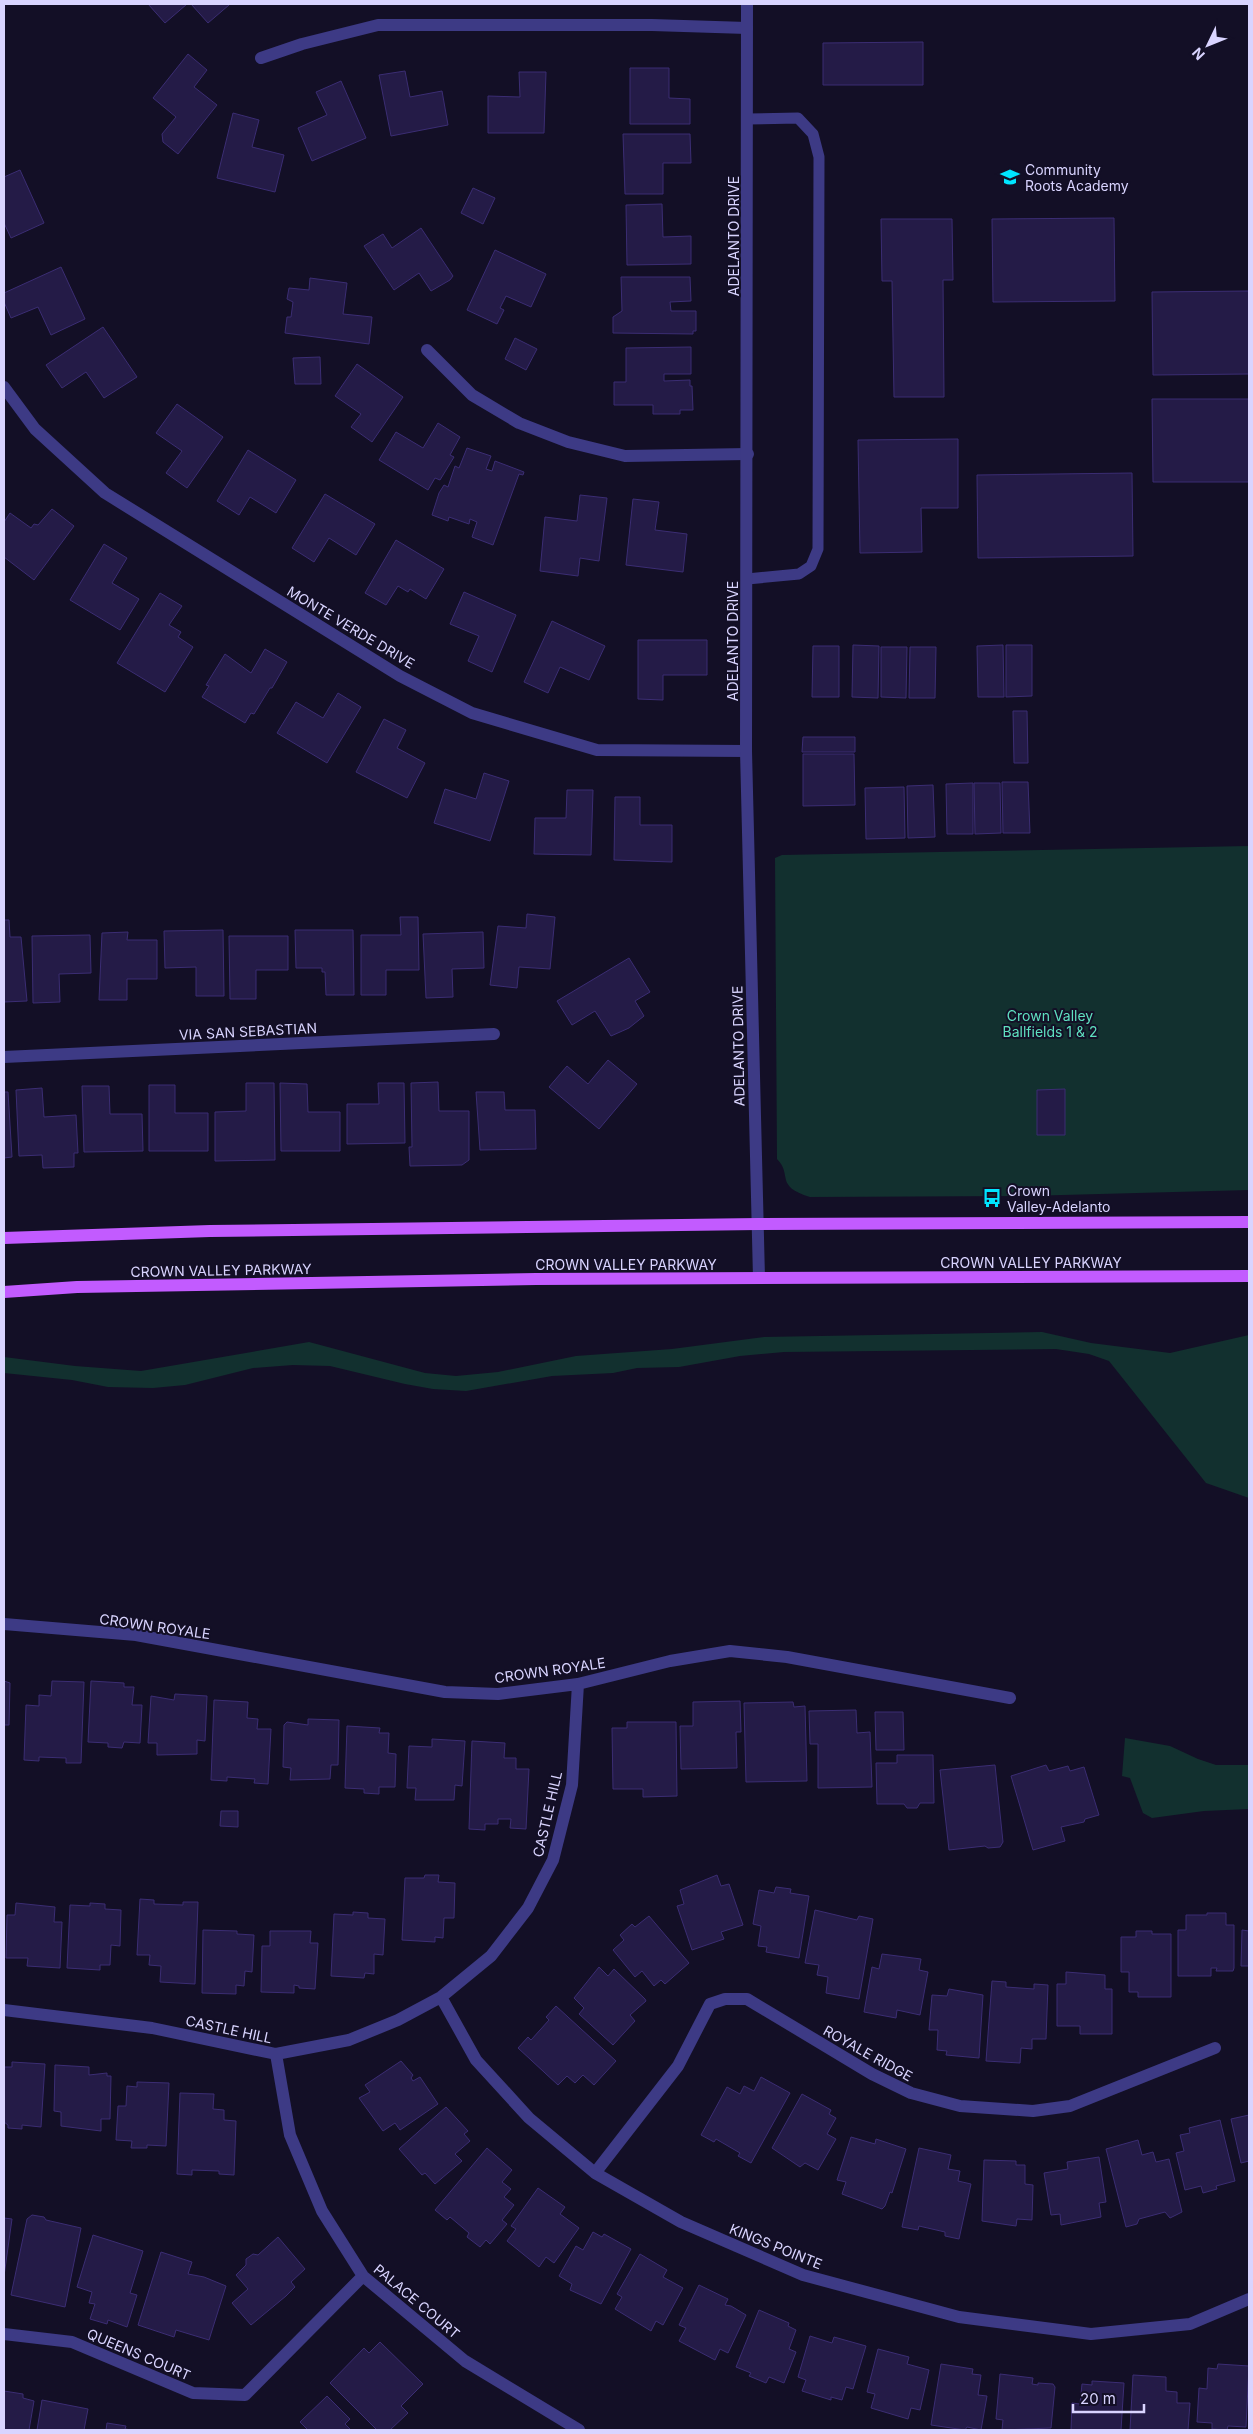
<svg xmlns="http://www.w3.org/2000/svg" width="1253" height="2434" viewBox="0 0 1253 2434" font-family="Inter,sans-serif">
	<rect width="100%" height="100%" fill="#130f26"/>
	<path fill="#12302f" d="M1249 846V1190L1025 1196 810 1197C774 1186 793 1175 777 1159L775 858 782 855Z
		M1042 1332 1091 1343 1170 1353 1249 1335V1498L1206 1483 1109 1361 1089 1354 1056 1349 784 1352 740 1356 679 1367 637 1368 613 1373 552 1376 466 1391 433 1389 405 1384 330 1366 293 1365 253 1368 185 1385 153 1388 108 1387 72 1380 4 1373V1357L75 1366 141 1371 309 1342 425 1373 456 1376 498 1372 576 1356 672 1349 764 1337Z
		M1125 1738 1170 1746 1198 1759 1216 1765H1249V1809L1204 1811 1152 1818 1143 1813 1130 1778 1122 1776Z"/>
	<path fill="#241b47" stroke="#3b2d73" d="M148 4H187L165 23Z
		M191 4H228L229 5 208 23Z
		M923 42V85H823V43Z
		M188 54 207 70 194 87 217 105 178 154 163 142 162 134 176 117 153 98Z
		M630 68H669V98L690 99V124H630Z
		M405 71 410 97 442 91 448 125 391 136 379 75Z
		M519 72H546L544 133H488V96L520 97Z
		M341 81 366 138 312 161 298 128 327 115 316 92Z
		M233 113 259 120 252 147 284 155 275 192 217 178Z
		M623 134H690L691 163H663V194H625Z
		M20 170 44 223 11 238 4 223V177Z
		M473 188 495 198 483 224 461 213Z
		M662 204 663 237 691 236V264L627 265 626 205Z
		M1114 218 1115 301 993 302 992 219Z
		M881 219H952L953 280H943L944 397H894L892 281H882Z
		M421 228 453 276 450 280 431 291 419 273 394 290 364 246 383 234 392 248Z
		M495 250 546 274 531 307 506 296 500 308 504 310 497 324 467 310Z
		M61 267 85 319 51 335 38 307 11 318 4 302V293Z
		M621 277H690L691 301 670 302 671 311H696V331H693V334L613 333V317L622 311Z
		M310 278 347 283 343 314 372 317 369 344 285 333 287 317H291L293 302 287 299 289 288 309 290Z
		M1249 291V374L1153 375 1152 292Z
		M103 327 137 377 104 398 86 372 62 388 46 365Z
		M515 338 537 349 526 370 505 359Z
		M691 347V374H664V381L690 380V386H692L693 410H680V414H653V405H614V382H626V348Z
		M320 357 321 384H295L293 358Z
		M357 364 403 397 372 442 351 427 361 414 335 396Z
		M1152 399H1249V482H1153Z
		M177 404 223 437 187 488 166 473 182 451 156 433Z
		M438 423 460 437 450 455 454 457 440 480 435 478 428 490 379 460 396 432 423 448Z
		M958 439V508H921L922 552 860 553 858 440Z
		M467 448 491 456 486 469 492 471 495 461 524 472 523 475 519 474 493 545 472 537 477 522 470 519 469 524 449 517 448 521 432 515 439 493 444 485 448 487 455 466 459 468Z
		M248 450 296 480 276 513 250 497 239 515 217 501Z
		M1132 473 1133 556 978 558 977 475Z
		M325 494 375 524 356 555 329 538 314 562 292 548Z
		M580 495 607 498 599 561 580 558 578 576 540 571 545 517 577 521Z
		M633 499 659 502 655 530 687 534 683 572 626 565Z
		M52 509 74 526 34 580 4 557V522L10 513 31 528 34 524 38 525Z
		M396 540 444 569 426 599 410 589 408 592 398 586 386 605 365 593Z
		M104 544 127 558 112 583 139 599 120 630 70 600Z
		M464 592 516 615 492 672 468 661 479 636 450 624Z
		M160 593 182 606 169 625 181 632 178 637 193 647 165 692 117 663Z
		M552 621 605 646 589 680 560 667 548 693 524 682Z
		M638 640H707V675H663V700L638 699Z
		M853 645 879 646 878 698 852 697Z
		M1003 645 1004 697H978L977 646Z
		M1006 645H1032V696L1006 697Z
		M813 646H839V697H812Z
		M881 647H907L906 698 881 697Z
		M910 647H936L935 698H909Z
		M265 649 287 662 272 688H270L254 714 251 713 245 723 202 697 209 686 206 685 225 654 251 673Z
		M338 693 361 707 327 763 277 733 296 702 323 718Z
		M1013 711H1027L1028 763H1014Z
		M384 719 406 730 397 748 425 763 407 798 356 772Z
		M803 737H855V752H802Z
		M803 754H854L855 805 803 806Z
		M484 773 509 781 490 841 434 823 445 789 476 799Z
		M1002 782H1028L1030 833H1003Z
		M973 783V834H947L946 784Z
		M974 783H1000L1001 833 975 834Z
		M933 785 935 837 908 838 907 786Z
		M904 787 905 838 866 839 865 788Z
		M567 790H593L591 855 534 854 535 818H566Z
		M615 797H640V825H672V862L614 860Z
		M527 914 555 917 550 969 519 967 517 988 490 985 498 926 526 928Z
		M400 917H418L419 970H386V995H361V935H401Z
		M4 920H9L10 937H21L27 1001 4 1002Z
		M223 930 224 996H196V967L165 968 164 931Z
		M295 930H353L354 995H326L325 972H322V968H296Z
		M128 932 127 940H157V979H127V1000H99L102 933Z
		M483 932 484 968 452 969 453 997 426 998 423 934Z
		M90 935 91 973 59 974 60 1002 33 1003 32 936Z
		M229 936H288V970H256V999H230Z
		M629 958 650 992 635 1001 644 1016 629 1028 611 1036 595 1011 572 1025 557 1001Z
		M608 1060 637 1084 599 1129 549 1087 567 1066 588 1084Z
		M438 1082 439 1111H469V1160L462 1165 410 1166 409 1147H412L411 1083Z
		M246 1083H274L275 1160 215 1161V1112L246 1111Z
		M280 1083 307 1084 308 1112H340V1151H281Z
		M378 1083H404L405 1143 347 1144V1104H379Z
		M149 1085H175V1113H208V1151H149Z
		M82 1086H109L110 1114H142L143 1151 84 1152Z
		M42 1088 44 1117 76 1115 78 1153H74V1167L43 1168 42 1155 19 1156 16 1090Z
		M1065 1089V1135H1037V1090Z
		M4 1092H8L12 1157 4 1158Z
		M476 1092H504L505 1110H535L536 1149 480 1150Z
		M4 1681 10 1683 9 1725H4Z
		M52 1681 84 1682 81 1763H66V1758L39 1757V1761L24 1760 26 1705 39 1706V1695L51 1696Z
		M91 1681 124 1683V1687H134L132 1705H142L140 1743 124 1742 122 1748 108 1747V1743L88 1742Z
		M175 1694 207 1696 205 1741 197 1740V1754L157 1755V1743H148L151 1696 174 1700Z
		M214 1700 248 1702 247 1718 258 1719 257 1729H271L268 1784 254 1783 255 1779 227 1777V1781L211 1780Z
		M740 1701 741 1732H736L737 1768 681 1769 680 1726H693V1702Z
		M793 1702 794 1707 805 1706 807 1781 746 1782 744 1703Z
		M856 1710 857 1733 870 1732 872 1787 818 1788V1744H810L809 1711Z
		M875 1712H903L904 1750H876Z
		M308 1719 339 1720 338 1765H331L330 1779 290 1780 291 1768 283 1767 284 1725 287 1722 308 1725Z
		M627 1722H676L677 1796 643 1797V1789H613L612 1728H627Z
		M347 1726 380 1728 379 1733H389L388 1753 396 1754 395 1787H379V1794L364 1793V1789L345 1788Z
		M432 1739 465 1741 462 1786 455 1785 454 1800H415L416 1788H407L409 1746 432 1747Z
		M472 1741 505 1743 504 1758H516V1769H529L526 1829 510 1828 511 1819H498V1824H485V1830L469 1829Z
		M897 1755H933L934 1803H920L917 1808H907L904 1804H877L876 1763H897Z
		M995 1765 1003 1842 1000 1847 988 1848 985 1846 949 1850 940 1770Z
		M1046 1765 1049 1771 1068 1766 1070 1771 1084 1767 1099 1815 1085 1819 1084 1822 1061 1827 1065 1841 1033 1850 1011 1776Z
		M221 1811H238V1827L220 1826Z
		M425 1875H439L438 1882 455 1883 454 1918H444L443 1938 435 1937V1942L402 1940 405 1878H424Z
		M717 1875 721 1886 729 1884 743 1925 721 1932 724 1939 692 1950 677 1906 684 1904 680 1890Z
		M776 1887 791 1889 790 1893 809 1896 799 1958 766 1952 767 1947 758 1946 761 1926 753 1924 759 1890 774 1893Z
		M140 1899 154 1900V1904L183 1905V1902H198L195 1984 160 1982 161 1966 149 1965 150 1955H137Z
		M16 1903 55 1907 54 1922H62L60 1968 27 1966 28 1958H6L7 1915H15Z
		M90 1903 105 1904V1909L121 1910 120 1946 111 1945 110 1965H100V1970L67 1968 70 1905 90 1906Z
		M815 1910 857 1920 859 1916 873 1919 859 1999 826 1993 828 1977 817 1975 819 1965 805 1963Z
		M353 1912 368 1913V1918L385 1919 383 1955 374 1954V1974L365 1973 364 1978 331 1976 334 1914 353 1915Z
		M1207 1913H1226V1925H1234V1968L1233 1971H1216L1217 1968H1211V1976H1178V1930H1186V1915H1207Z
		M649 1916 689 1963 665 1984 661 1980 654 1986 642 1971 635 1977 613 1950 624 1940 620 1935 632 1924 635 1927Z
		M203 1930 237 1931V1934L254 1935 252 1972 245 1971 244 1986 236 1985V1994L202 1993Z
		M1242 1930 1249 1931V1966H1241Z
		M270 1931H311L310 1943H318L315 1989 299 1988V1986L294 1985V1993L261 1992 262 1946H270Z
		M1136 1931H1152V1934H1171V1997H1138V1992H1129V1972H1121V1937H1136Z
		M882 1954 921 1959 919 1970 928 1972 920 2015 897 2010 896 2018 864 2012 872 1967 879 1969Z
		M599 1967 608 1976 614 1969 645 1999 646 2001 630 2015 635 2021 613 2045 579 2014 584 2008 574 1998Z
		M1066 1972 1105 1975V1989H1112V2034H1080V2026H1057V1984H1066Z
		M992 1981 1006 1982V1987L1034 1989V1984L1048 1985 1046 2039H1032V2049L1021 2048 1020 2063 986 2061Z
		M949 1989 983 1995 979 2058 946 2055 947 2051 937 2050 938 2030H929L932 1995 947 1996Z
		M556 2006 616 2061 594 2085 583 2075 575 2083 567 2076 558 2085 518 2048 528 2037 531 2040 549 2020 546 2017Z
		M401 2061 413 2075 411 2078 413 2081 420 2077 438 2104 400 2130 395 2123 383 2131 359 2098 370 2092 365 2085Z
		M12 2062 45 2064 41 2127 22 2125V2129L8 2128V2125L4 2122V2067H12Z
		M55 2065 89 2067V2075L107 2073V2076H111L110 2119H101V2131L61 2126V2112L54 2111Z
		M761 2077 790 2093 751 2163 738 2156 740 2153 716 2139 714 2142 701 2135 727 2087 740 2094 744 2086 754 2091Z
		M137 2082 169 2083 166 2146 147 2145V2148H131L132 2141 116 2140 118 2106H126L127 2086 137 2087Z
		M180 2093 214 2094 213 2109 224 2110V2120L236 2121 234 2175 219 2174V2171L192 2170V2175L177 2174Z
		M802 2094 831 2110 829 2114 836 2118 827 2134 836 2139 818 2170 805 2163 800 2167 772 2148Z
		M446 2107 468 2131 464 2134 470 2141 455 2154 462 2161 435 2184 425 2173 422 2175 399 2149Z
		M1249 2115V2163V2161L1241 2163 1231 2119Z
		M1220 2120 1235 2181 1216 2186 1217 2189 1203 2193 1201 2186 1185 2190 1176 2153 1184 2151 1180 2135 1190 2133 1189 2128Z
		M851 2137 875 2144 876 2139 906 2149 892 2193 890 2192 885 2206 882 2209 842 2194 846 2182 837 2180Z
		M1138 2140 1142 2155 1153 2152 1156 2162 1169 2159 1182 2212 1170 2218 1165 2212 1139 2219 1137 2224 1126 2227 1106 2149Z
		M487 2148 512 2170 502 2182 511 2189 504 2197 514 2205 502 2220 507 2224 490 2244 486 2240 480 2247 467 2237 469 2233 450 2217 447 2220 435 2210Z
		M919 2148 951 2155 948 2169 960 2171 958 2181 971 2184 959 2239 945 2236V2232L919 2226 918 2230 902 2227Z
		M1099 2157 1106 2202 1099 2203 1101 2217 1061 2225 1060 2214 1051 2215 1044 2173 1068 2169 1067 2162Z
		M984 2160 1016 2161V2165H1025V2184L1033 2185 1032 2220 1017 2219 1016 2226 982 2221Z
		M538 2188 565 2207 560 2214 579 2228 554 2263 546 2257 539 2267 507 2241 516 2229 511 2226Z
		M32 2215 44 2217 46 2220 81 2228 65 2307 11 2295 27 2219Z
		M4 2218 12 2219 4 2276Z
		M593 2232 602 2237 604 2234 631 2249 601 2304 570 2290 572 2284 559 2276 576 2246 583 2250Z
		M93 2235 143 2251 130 2293 137 2295 127 2327 108 2320 107 2324 90 2319 95 2304 89 2303 92 2292 77 2287Z
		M278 2237 305 2269 291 2282 295 2287 286 2296 251 2325 232 2303 248 2289 236 2275 246 2265V2259L253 2254 258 2255Z
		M161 2252 192 2262 188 2274 204 2277 226 2286 209 2340 176 2330 174 2337 138 2325Z
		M640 2254 667 2270 663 2277 683 2288 663 2325 656 2321 651 2331 615 2309 622 2297 617 2294Z
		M699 2285 728 2299 725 2305 731 2306 746 2315 728 2353 720 2349 715 2360 679 2341 686 2328 679 2325Z
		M759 2310 789 2323 788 2326 796 2330 789 2349 796 2352 784 2383 769 2377 766 2383 749 2376 751 2373 736 2367Z
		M810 2336 832 2343 834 2337 866 2346 853 2389 846 2387 842 2400 831 2397V2400L802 2391 806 2380 798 2377Z
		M380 2342 423 2384 401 2406 408 2413 390 2430H377L330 2383 364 2348 369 2353Z
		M878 2349 909 2357 907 2364 929 2370 920 2410 911 2408 908 2419 871 2408 875 2394 867 2392Z
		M941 2364 973 2369 972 2374 981 2375 978 2395 987 2396 981 2430 967 2427 965 2430 931 2425Z
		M1218 2364 1249 2366 1246 2427 1228 2426 1227 2430 1212 2429V2423L1197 2422 1199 2388 1207 2389 1208 2368 1217 2369Z
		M1000 2374 1033 2378 1032 2384 1038 2385V2383L1053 2384 1055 2387 1051 2428 1002 2430 1003 2420 996 2419Z
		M1133 2375 1166 2377V2391L1177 2392V2403H1190L1188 2430H1130Z
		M1092 2381 1124 2383 1121 2430H1071L1072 2403 1080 2404 1082 2384 1092 2385Z
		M4 2391 23 2394V2398L34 2401 29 2430H4Z
		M327 2396 350 2419 345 2424 351 2430H308L300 2422Z
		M42 2400 88 2409 84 2430H37Z
		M107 2423 126 2426 125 2429 132 2430H106Z"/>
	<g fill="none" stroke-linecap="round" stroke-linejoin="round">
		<path stroke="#3d3a85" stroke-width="11" d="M747 579 799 574 811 566 818 549 819 157 813 134 798 118 747 119"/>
		<path stroke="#3d3a85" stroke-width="12" d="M261 58 302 44 378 25H652L747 28
			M427 350 472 395 519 423 568 442 625 456 748 454
			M4 387 35 429 105 493 400 676 472 713 597 750 746 751
			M4 1057 494 1034
			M4 1624 136 1635 445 1692 498 1694 578 1684 670 1661 730 1651 787 1657 1010 1698
			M441 1997 476 2060 529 2118 595 2173 681 2222 803 2275 959 2317 1091 2334 1190 2324 1249 2299
			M4 2010 152 2028 276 2054 349 2040 398 2020 441 1997 491 1956 528 1908 553 1860 572 1785 578 1684
			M276 2054 290 2135 322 2211 363 2276 465 2361 579 2430
			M595 2173 678 2066 710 2004 725 1999H747L872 2074 911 2093 960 2106 1033 2111 1070 2106 1215 2048
			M4 2334 72 2342 193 2393 245 2395 363 2276"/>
		<path stroke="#3d3a85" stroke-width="12" d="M747 4 746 751 759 1278"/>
		<path stroke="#c25bff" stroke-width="12" d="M4 1238 210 1231 758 1224 1249 1222
			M4 1292 77 1287 536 1279 1249 1276"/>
	</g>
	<defs>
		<g id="school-bare" transform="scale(1.5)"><path d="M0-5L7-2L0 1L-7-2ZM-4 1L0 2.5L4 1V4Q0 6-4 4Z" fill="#00e5ff" stroke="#130f26" stroke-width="2.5" paint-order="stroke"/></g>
		<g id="bus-bare" transform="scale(1.5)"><path d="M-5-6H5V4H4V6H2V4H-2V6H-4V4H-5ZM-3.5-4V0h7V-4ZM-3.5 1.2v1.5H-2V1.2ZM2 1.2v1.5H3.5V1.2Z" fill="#00e5ff" stroke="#130f26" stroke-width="2.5" paint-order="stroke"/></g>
	</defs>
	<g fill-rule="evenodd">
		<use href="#school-bare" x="1010" y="177"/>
		<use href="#bus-bare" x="992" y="1198"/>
	</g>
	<g text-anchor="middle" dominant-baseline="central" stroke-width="4" stroke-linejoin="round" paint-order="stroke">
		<g font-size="14" fill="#d9d4ff" stroke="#130f26" text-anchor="start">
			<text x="1025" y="169">Community<tspan x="1025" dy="16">Roots Academy</tspan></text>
			<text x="1007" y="1190">Crown<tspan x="1007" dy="16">Valley-Adelanto</tspan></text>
		</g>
		<g font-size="14" fill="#d9d4ff" stroke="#130f26">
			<text transform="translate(733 236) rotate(-90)">ADELANTO DRIVE</text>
			<text transform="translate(351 627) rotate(31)">MONTE VERDE DRIVE</text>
			<text transform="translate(732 641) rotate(-90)">ADELANTO DRIVE</text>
			<text transform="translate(248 1031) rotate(-3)">VIA SAN SEBASTIAN</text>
			<text transform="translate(738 1046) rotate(-91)">ADELANTO DRIVE</text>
			<text x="1031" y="1262">CROWN VALLEY PARKWAY</text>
			<text x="626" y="1264">CROWN VALLEY PARKWAY</text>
			<text transform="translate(221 1270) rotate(-1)">CROWN VALLEY PARKWAY</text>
			<text transform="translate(155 1626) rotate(8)">CROWN ROYALE</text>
			<text transform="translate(550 1670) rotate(-8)">CROWN ROYALE</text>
			<text transform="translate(547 1814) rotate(-77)">CASTLE HILL</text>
			<text transform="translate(229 2029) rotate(12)">CASTLE HILL</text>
			<text transform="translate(868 2053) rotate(29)">ROYALE RIDGE</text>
			<text transform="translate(776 2246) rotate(22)">KINGS POINTE</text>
			<text transform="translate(417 2301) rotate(40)">PALACE COURT</text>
			<text transform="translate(139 2354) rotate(23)">QUEENS COURT</text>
		</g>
		<g font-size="14" fill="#5fe0c0" stroke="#130f26">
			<text x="1050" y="1015">Crown Valley<tspan x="1050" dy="16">Ballfields 1 &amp; 2</tspan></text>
		</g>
	</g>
	<rect width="1253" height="2434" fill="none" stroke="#d9d4ff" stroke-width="10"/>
	<g transform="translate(1208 45) rotate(227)" stroke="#130f26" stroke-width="4" paint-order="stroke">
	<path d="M0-4L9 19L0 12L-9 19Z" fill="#d9d4ff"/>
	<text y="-8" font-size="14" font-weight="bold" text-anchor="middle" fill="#d9d4ff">N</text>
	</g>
	<path d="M1073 2404v8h71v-8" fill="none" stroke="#d9d4ff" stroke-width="2.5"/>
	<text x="1080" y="2404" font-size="15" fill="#d9d4ff" stroke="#130f26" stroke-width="4" paint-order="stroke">20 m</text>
</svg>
